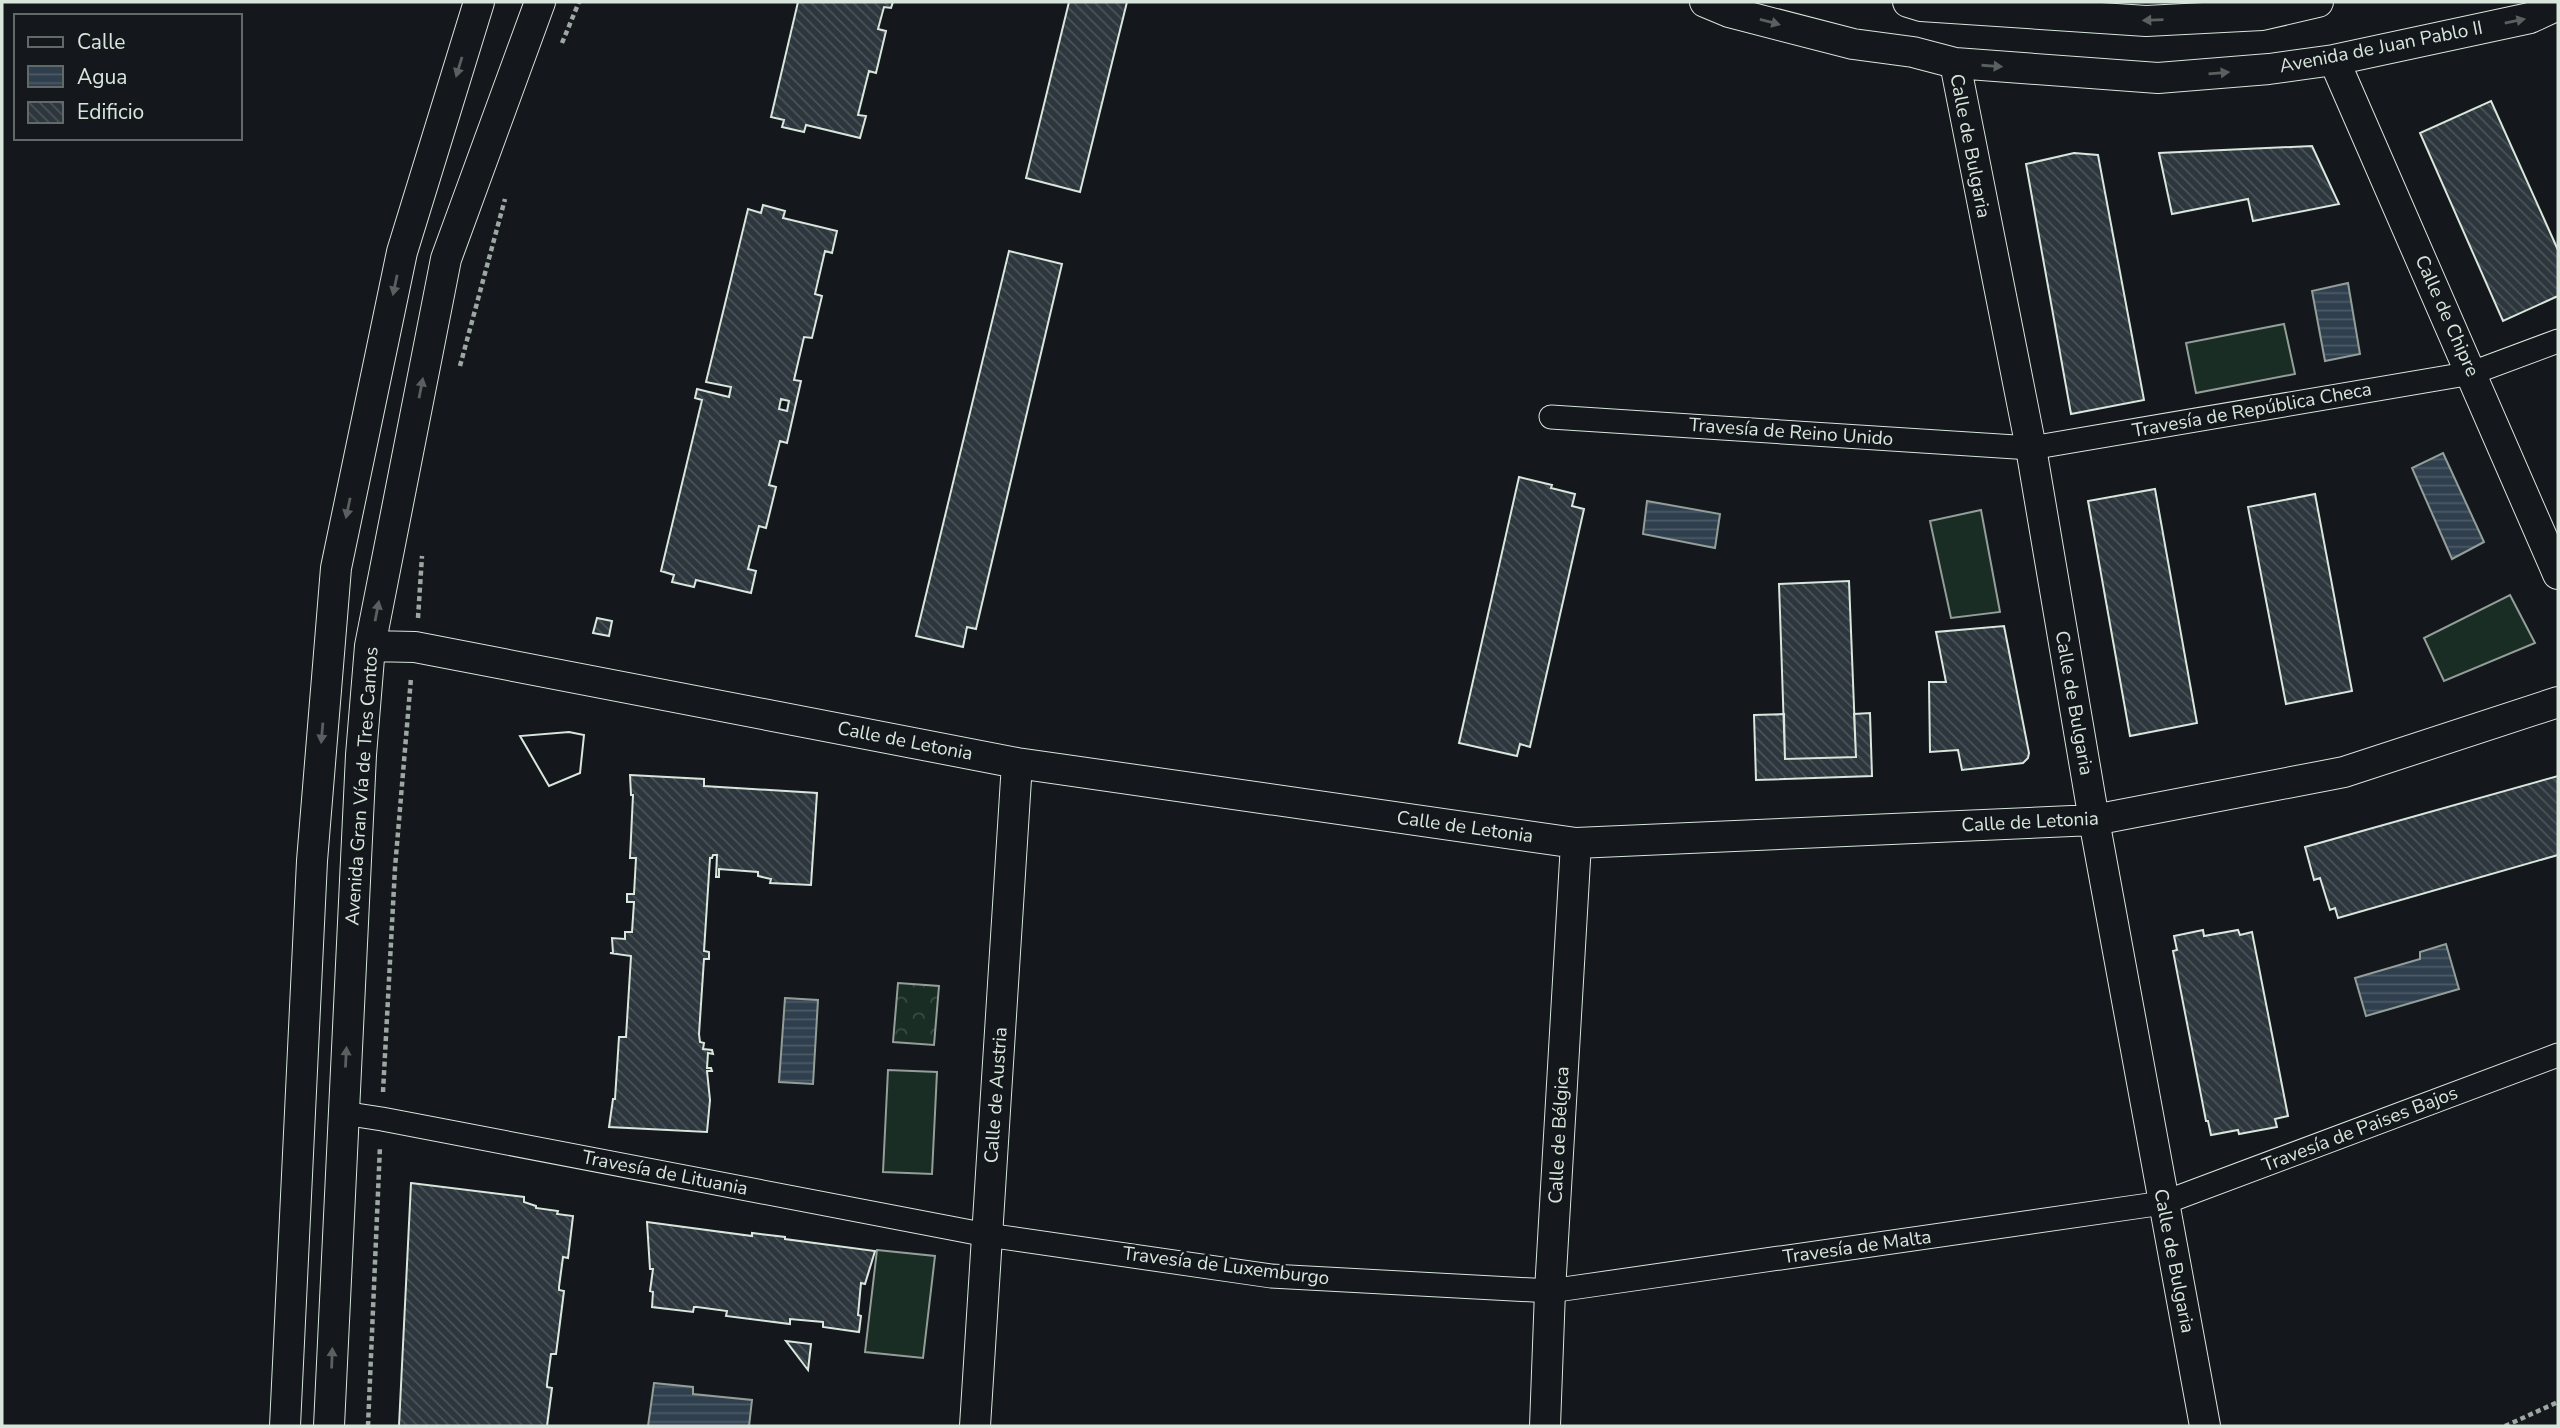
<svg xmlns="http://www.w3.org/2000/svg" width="2560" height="1428" viewBox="0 0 2560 1428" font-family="'Nunito Sans',sans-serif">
	<defs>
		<pattern id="forest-crowns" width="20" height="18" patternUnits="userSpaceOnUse" patternTransform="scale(1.75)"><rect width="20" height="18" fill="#1a2d24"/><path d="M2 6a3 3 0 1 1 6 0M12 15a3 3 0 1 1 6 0" fill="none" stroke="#3b4b43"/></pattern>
		<pattern id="water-rules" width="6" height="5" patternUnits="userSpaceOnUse" patternTransform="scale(1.75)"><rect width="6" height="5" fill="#2f3f4d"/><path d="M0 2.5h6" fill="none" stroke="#4c5b66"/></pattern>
		<pattern id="building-back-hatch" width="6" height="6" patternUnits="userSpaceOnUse" patternTransform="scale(1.75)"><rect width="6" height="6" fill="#2c363c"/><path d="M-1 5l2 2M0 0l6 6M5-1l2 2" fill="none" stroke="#4a5358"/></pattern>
	</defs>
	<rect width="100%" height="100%" fill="#14181c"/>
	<path fill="#1a2d24" stroke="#939e99" stroke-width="2" d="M2284 324 2295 374 2196 393 2186 343Z
		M1981 510 2000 612 1951 618 1930 521Z
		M2510 595 2535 643 2444 681 2424 638Z
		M888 1070 937 1072 932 1174 883 1172Z
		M877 1250 935 1256 923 1358 865 1352Z"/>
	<path fill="url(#forest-crowns)" stroke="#939e99" stroke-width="2" d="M898 983 939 986 934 1045 893 1042Z"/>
	<path fill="url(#water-rules)" stroke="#939e99" stroke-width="2" d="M2348 283 2360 354 2325 361 2312 291Z
		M2443 453 2484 542 2452 559 2412 468Z
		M1647 501 1720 514 1715 548 1643 534Z
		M2446 944 2459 989 2366 1016 2355 978 2420 959V952Z
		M785 998 818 1000 813 1084 779 1082Z
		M654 1383 693 1387V1394L752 1400 749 1426H648Z"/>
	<path fill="url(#building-back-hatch)" stroke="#d8e6dc" stroke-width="2" fill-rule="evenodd" d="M798 2H893L891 8 884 7 878 29 886 31 876 73 869 71 858 115 866 116 860 138 806 125 804 132 782 127 784 120 771 117Z
		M1069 2H1127L1080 192 1026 178Z
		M2491 101 2558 250V296L2503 321 2420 133Z
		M2312 146 2339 204 2253 221 2248 199 2172 214 2159 153Z
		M2074 153 2098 155 2144 400 2071 414 2026 164Z
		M763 205 785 211 783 218 837 231 832 253 825 251 815 294 822 296 812 338 804 337 794 380 801 381 787 443 780 441 769 485 776 487 766 528 759 526 748 569 756 571 751 593 696 580 694 587 672 582 674 575 661 571 702 400 695 398 697 389 729 397 731 387 706 382 748 209 761 213ZM781 399 789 401 787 411 779 409Z
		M1009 251 1062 264 976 629 967 627 963 647 916 636Z
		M1519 477 1552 485 1551 488 1575 494 1572 506 1584 509 1530 747 1520 744 1517 756 1459 743Z
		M2155 489 2197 723 2130 736 2088 501Z
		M2315 494 2352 691 2286 704 2248 507Z
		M1849 581 1856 757 1785 759 1779 584Z
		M597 618 612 621 609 636 593 633Z
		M2004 626 2029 753 2028 758 2023 763 1962 770 1958 750 1930 752 1929 682H1946L1936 632Z
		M1870 713 1872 776 1756 780 1754 715 1784 714 1785 759 1856 757 1854 714Z
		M569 732 584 735 580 773 549 786 520 736Z
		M569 732 584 735 580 773 549 786 520 736Z
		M630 775 704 779V786L817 793 811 885 770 883 771 879 758 876V872L719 869V877H716L717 855H713L712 858H710L704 951 709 952V959H704L699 1034 700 1042 704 1043 703 1049 712 1050 713 1054 708 1053 707 1068H711L712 1071H707L710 1100 707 1132 609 1127 613 1099H615L619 1037H626L631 956 610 953H613L612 938 625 939V932H632L634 902H627V894H634L636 858H630L633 795H631Z
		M2558 776V855L2338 918 2335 908 2330 910 2320 878 2314 880 2305 847Z
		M2203 930 2204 936 2238 930 2240 935 2252 932 2288 1116 2275 1119 2277 1127 2239 1134 2238 1130 2211 1135 2208 1121H2206L2173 951 2177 950 2174 936Z
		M411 1183 524 1197V1202L536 1206V1208L558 1211 557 1214 573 1216 568 1258 563 1257 559 1287V1290L564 1291 556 1354H551L547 1384V1387L552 1388 547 1426H399Z
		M647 1222 752 1236V1233L785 1237V1239L875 1251 865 1284 861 1283 858 1315 861 1316 859 1332 823 1327V1322L790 1319V1324L726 1316 727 1311 697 1307H694L693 1312 652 1307 653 1292 650 1291 653 1269H650Z
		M786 1341 811 1344 808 1370Z"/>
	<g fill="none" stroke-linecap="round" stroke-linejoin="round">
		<g stroke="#d8e6dc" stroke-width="25">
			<path id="pedestrian" d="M1551 417 2031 448 2472 373 2558 341
				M343 1113 382 1119 987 1235 1271 1276 1550 1291 2163 1203 2558 1055"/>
		</g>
		<g stroke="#d8e6dc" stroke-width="32">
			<path id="minor" d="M1705 2 1729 12 1853 44 1913 52 1955 63 2158 78 2269 69 2334 60 2530 18 2558 5
				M1908 2 1921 6 2146 21 2262 15 2318 2
				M2334 60 2558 574
				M1955 63 2031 448 2094 820 2205 1426
				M370 646 415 647 1017 763 1576 843 2094 820 2344 772 2558 702
				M285 1426 312 861 336 568 402 252 479 2
				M329 1426 361 755 370 646 446 259 540 2
				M975 1426 1017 763
				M1545 1426 1550 1291 1576 843"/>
		</g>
		<path stroke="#9da8a2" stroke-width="4.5" stroke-dasharray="5 3.5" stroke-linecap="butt" d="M562 43 579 2
			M460 366 505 199
			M418 618 422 556
			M383 1092 395 868 411 678
			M368 1426 380 1146
			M2505 1426 2558 1402"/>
		<use href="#pedestrian" stroke="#14181c" stroke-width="23"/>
		<use href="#minor" stroke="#14181c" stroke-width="30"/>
	</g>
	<defs><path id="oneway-solid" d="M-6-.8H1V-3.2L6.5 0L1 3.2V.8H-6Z" transform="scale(1.75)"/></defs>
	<g fill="#59605f">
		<use href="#oneway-solid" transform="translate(2153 20) rotate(178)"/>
		<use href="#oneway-solid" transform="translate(2515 21) rotate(-12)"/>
		<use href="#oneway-solid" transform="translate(1770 22) rotate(15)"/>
		<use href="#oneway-solid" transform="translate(1992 66) rotate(4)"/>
		<use href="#oneway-solid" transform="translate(459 67) rotate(107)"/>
		<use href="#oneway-solid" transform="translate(2219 73) rotate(-5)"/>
		<use href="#oneway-solid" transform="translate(395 285) rotate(102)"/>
		<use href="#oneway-solid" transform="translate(421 388) rotate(-79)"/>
		<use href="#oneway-solid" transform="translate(348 508) rotate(102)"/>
		<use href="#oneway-solid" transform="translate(377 611) rotate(-79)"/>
		<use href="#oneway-solid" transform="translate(322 733) rotate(95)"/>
		<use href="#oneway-solid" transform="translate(346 1057) rotate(-87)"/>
		<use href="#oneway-solid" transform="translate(332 1358) rotate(-88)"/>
	</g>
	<g text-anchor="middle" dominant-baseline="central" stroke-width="5" stroke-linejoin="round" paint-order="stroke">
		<g font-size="19" fill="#d8e6dc" stroke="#14181c">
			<text transform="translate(2381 47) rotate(-11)">Avenida de Juan Pablo II</text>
			<text transform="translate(1970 146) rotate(79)">Calle de Bulgaria</text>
			<text transform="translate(2447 316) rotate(66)">Calle de Chipre</text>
			<text transform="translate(2252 410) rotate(-10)">Travesía de República Checa</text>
			<text transform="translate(1791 432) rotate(4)">Travesía de Reino Unido</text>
			<text transform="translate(2074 703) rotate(80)">Calle de Bulgaria</text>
			<text transform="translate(905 741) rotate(11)">Calle de Letonia</text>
			<text transform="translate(362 786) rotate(-86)">Avenida Gran Vía de Tres Cantos</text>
			<text transform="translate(2030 822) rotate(-3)">Calle de Letonia</text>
			<text transform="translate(1465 827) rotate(8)">Calle de Letonia</text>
			<text transform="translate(996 1095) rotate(-86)">Calle de Austria</text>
			<text transform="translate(2360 1129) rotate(-21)">Travesía de Paises Bajos</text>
			<text transform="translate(1559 1135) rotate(-87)">Calle de Bélgica</text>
			<text transform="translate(665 1173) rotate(11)">Travesía de Lituania</text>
			<text transform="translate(1857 1247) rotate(-8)">Travesía de Malta</text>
			<text transform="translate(2174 1261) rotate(79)">Calle de Bulgaria</text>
			<text transform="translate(1226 1266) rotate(7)">Travesía de Luxemburgo</text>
		</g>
	</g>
	<rect width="2560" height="1428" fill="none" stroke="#d8e6dc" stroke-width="7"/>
	<rect x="14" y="14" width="228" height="126" fill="#14181c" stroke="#626a69" stroke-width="2"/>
	<rect x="28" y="37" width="35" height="10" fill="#14181c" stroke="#626a69" stroke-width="2"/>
	<text x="77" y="49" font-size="21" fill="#d8e6dc">Calle</text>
	<rect x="28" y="66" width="35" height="21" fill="url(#water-rules)" stroke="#626a69" stroke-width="2"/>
	<text x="77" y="84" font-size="21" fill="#d8e6dc">Agua</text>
	<rect x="28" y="102" width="35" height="21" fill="url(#building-back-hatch)" stroke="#626a69" stroke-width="2"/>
	<text x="77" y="119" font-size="21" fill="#d8e6dc">Edificio</text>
</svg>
